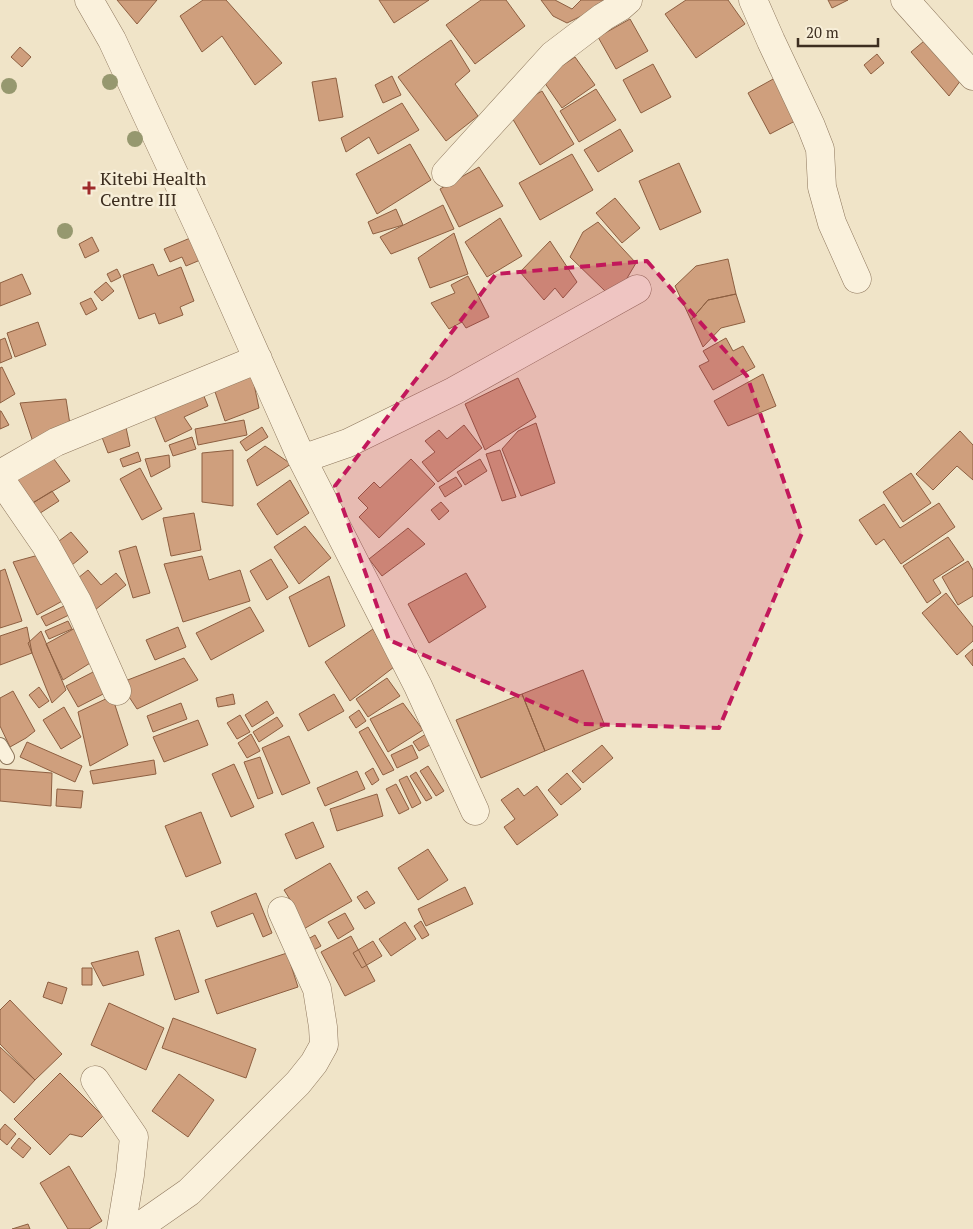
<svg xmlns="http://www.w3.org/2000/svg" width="973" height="1229" viewBox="0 0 973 1229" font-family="'PT Serif',serif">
	<rect width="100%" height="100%" fill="#f0e4c8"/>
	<path fill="#cf9f7d" stroke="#8d5f41" d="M117 0H157L137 24Z
		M203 0H226L282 63 255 85 222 36 202 52 180 16Z
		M379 0H429L394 23Z
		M481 0H506L525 26 475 64 446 25Z
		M541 0H555L572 9 581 0H614L567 23 553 16Z
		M686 0H728L745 24 696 58 665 14Z
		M828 0H848L832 8Z
		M630 19 648 51 616 69 598 37Z
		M930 36 964 76 949 96 911 52Z
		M451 40 470 71 455 84 478 116 446 141 398 77Z
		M20 47 31 57 22 67 11 57Z
		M877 54 884 63 871 74 864 65Z
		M575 57 595 85 562 108 542 79Z
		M653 64 671 97 641 113 623 80Z
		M392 76 401 95 383 103 375 85Z
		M336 78 343 117 319 121 312 82Z
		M775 78 797 120 770 134 748 93Z
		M596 89 616 120 579 142 560 111Z
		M542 91 574 144 540 165 508 111Z
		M402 103 419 130 378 154 369 137 346 152 341 138Z
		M620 129 633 151 598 172 584 150Z
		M410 144 431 180 377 214 356 174Z
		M572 154 593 190 540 220 519 183Z
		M679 163 701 212 660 230 639 181Z
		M479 167 503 206 459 227 440 189Z
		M615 198 640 228 622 243 596 213Z
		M443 205 454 229 391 254 380 237Z
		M396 209 403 225 373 234 368 222Z
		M500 218 522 256 487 277 465 242Z
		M598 222 636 263 623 285 605 291 570 257 583 232Z
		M454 233 468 274 430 288 418 258Z
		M195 236 205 258 186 266 182 257 170 262 164 249Z
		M92 237 99 251 85 258 79 244Z
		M550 241 577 282 563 298 555 288 544 300 520 272Z
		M728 259 736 294 708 300 691 320 675 286 696 266Z
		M153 264 158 276 181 267 194 301 180 307 183 315 159 324 155 313 139 319 123 275Z
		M117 269 121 277 111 282 107 274Z
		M22 274 31 294 0 306V283Z
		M468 276 489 317 466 328 462 322 449 329 431 303 455 293 451 285Z
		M106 282 114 291 102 301 94 292Z
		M736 294 745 322 721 328 703 347 691 320 708 300Z
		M91 298 97 309 86 315 80 303Z
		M38 322 46 345 15 357 7 333Z
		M5 338 12 358 0 363V340Z
		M726 338 733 351 743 346 755 367 713 390 699 366 709 361 703 351Z
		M2 367 15 394 0 403V368Z
		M251 370 259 408 225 421 212 383Z
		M763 374 776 406 728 426 714 401Z
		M518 378 536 417 485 450 465 404Z
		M201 389 208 406 184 417 192 429 165 442 154 415Z
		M66 399 71 431 33 442 20 403Z
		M0 411H1L9 425 0 429Z
		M244 420 247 435 198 445 195 429Z
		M125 423 130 446 108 453 100 432Z
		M536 423 555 483 521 496 502 449 518 431Z
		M464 425 482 448 438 482 422 462 435 452 425 441 439 430 447 439Z
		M262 427 268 437 246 451 240 442Z
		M960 431 973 445V480L957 466 933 490 916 474Z
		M192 437 196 449 173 456 169 445Z
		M265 446 291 464 257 486 247 460Z
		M233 450V506L202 502V453Z
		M500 450 516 497 502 501 486 454Z
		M48 451 70 481 24 508 6 472Z
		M138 452 141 461 123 467 120 459Z
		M169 455 170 467 151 477 145 459Z
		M411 459 435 484 379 538 359 517 368 508 358 498 374 482 380 488Z
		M480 459 487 471 465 485 457 472Z
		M140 468 162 509 142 520 120 479Z
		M911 473 931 503 903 522 883 492Z
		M456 477 462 486 445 497 439 487Z
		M290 480 309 513 277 535 257 504Z
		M52 491 59 501 34 517 28 506Z
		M441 502 449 511 439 520 431 510Z
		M939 503 955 527 901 564 884 539 876 545 859 520 884 504 900 528Z
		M194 513 201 550 171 556 163 518Z
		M305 526 331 558 299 584 274 547Z
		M408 528 425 544 382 576 369 559Z
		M71 532 88 552 72 565 55 544Z
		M948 537 964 560 933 580 941 593 927 603 903 566Z
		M136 546 150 593 133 598 119 551Z
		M46 553 66 599 37 615 13 562Z
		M202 556 209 580 240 570 250 601 183 622 164 564Z
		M271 559 288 587 267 600 250 571Z
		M968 561 973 570V596L958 605 942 577Z
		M5 569 22 621 0 628V571Z
		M88 570 101 585 116 573 126 585 95 610 73 582Z
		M466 573 486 607 429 643 408 604Z
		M329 576 345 626 309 647 289 597Z
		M946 593 973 627V641L957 655 922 613Z
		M64 606 69 615 46 626 41 617Z
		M250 607 264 631 211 660 196 633Z
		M68 621 72 629 49 639 45 631Z
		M79 626 95 660 63 680 46 644Z
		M27 627 32 653 0 665V636Z
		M178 627 186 647 155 660 146 640Z
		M373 629 394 667 350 701 325 662Z
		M41 631 66 690 52 703 28 643Z
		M973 649V666L965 656Z
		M184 658 198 680 137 709 120 683Z
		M583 670 605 726 545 751 522 694Z
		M95 671 107 692 78 707 66 686Z
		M387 678 400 696 368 717 356 699Z
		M39 687 49 701 39 708 29 695Z
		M13 691 35 731 26 738 10 747 0 726V698Z
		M233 694 235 704 218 707 216 698Z
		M334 694 344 711 308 731 299 714Z
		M522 694 545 751 481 778 456 720Z
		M112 696 128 745 90 766 78 712Z
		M267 701 274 713 252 727 245 715Z
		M181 703 187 719 153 732 147 716Z
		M403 703 423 730 388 752 370 719Z
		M64 707 81 737 61 749 43 720Z
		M359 710 366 721 356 728 349 717Z
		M240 715 250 732 237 739 227 723Z
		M277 717 283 726 259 742 253 732Z
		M198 720 208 745 164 762 153 737Z
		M368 727 394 770 383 775 359 732Z
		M431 731 437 741 419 751 413 742Z
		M251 734 260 751 247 758 238 743Z
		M289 736 310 783 282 795 262 748Z
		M27 742 82 766 75 782 20 757Z
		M412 745 418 758 397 768 391 755Z
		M602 745 613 758 583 783 572 771Z
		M260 757 273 793 258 799 244 762Z
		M154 760 156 774 93 784 90 771Z
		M234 764 254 807 231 817 212 774Z
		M428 766 444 791 436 796 420 771Z
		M373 768 379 780 372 785 365 773Z
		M0 769 52 773 51 806 0 801Z
		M357 771 365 789 325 806 317 788Z
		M416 772 432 798 426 801 410 776Z
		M567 773 581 789 561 805 548 790Z
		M407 776 421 803 412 808 399 780Z
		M396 784 409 809 399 814 386 789Z
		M537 786 558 815 517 845 504 827 515 819 501 800 518 788 524 796Z
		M57 789 83 791 81 808 56 806Z
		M377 794 383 816 337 831 330 809Z
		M201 812 221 863 186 877 165 826Z
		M313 822 324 847 296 859 285 834Z
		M428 849 448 880 418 900 398 868Z
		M330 863 352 901 302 930 291 901 284 890Z
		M465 887 473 904 426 926 418 909Z
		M367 891 375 903 365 909 357 897Z
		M256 893 272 933 263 937 253 913 217 927 211 912Z
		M345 913 354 929 338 939 328 922Z
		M421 921 429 935 422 939 414 926Z
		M405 922 416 939 391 956 379 939Z
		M179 930 199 992 175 1000 155 938Z
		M315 935 321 946 308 953 303 942Z
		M351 936 375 981 345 996 321 952Z
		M373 941 382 956 362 968 353 953Z
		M138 951 144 975 103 986 91 963Z
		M287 953 298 987 217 1014 205 980Z
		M82 968H92V985H82Z
		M48 982 67 988 62 1004 43 997Z
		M10 1000 62 1054 35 1080 0 1044V1010Z
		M109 1003 164 1028 146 1070 91 1045Z
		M173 1018 256 1049 246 1078 162 1048Z
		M0 1047 35 1080 14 1103 0 1090Z
		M60 1073 103 1116 82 1137 70 1134 50 1155 14 1119Z
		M179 1074 214 1100 188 1137 152 1111Z
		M5 1124 16 1134 7 1145 0 1139V1130Z
		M19 1138 31 1148 23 1158 11 1148Z
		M69 1166 102 1221 89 1229H68L40 1183Z
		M28 1224 30 1229H12Z"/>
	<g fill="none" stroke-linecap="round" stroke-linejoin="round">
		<g stroke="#8d765c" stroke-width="16">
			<path id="lane" d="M0 745 7 757"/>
		</g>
		<g stroke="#8d765c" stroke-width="29">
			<path id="street" d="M89 0 112 40 203 236 302 459 418 686 475 811
				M753 0 771 41 811 126 820 149 822 187 832 223 857 279
				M905 0 973 76
				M446 173 553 55 603 17 620 7 628 0
				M302 459 348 443 454 391 637 289
				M0 474 56 442 258 359
				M0 482 3 483 45 544 77 601 117 691
				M95 1080 134 1137 130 1175 121 1229
				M136 1229 189 1192 298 1083 314 1063 324 1045 323 1027 317 989 282 911"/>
		</g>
		<use href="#lane" stroke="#faf1dc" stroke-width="14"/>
		<use href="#street" stroke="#faf1dc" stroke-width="28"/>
	</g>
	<g fill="#96986f">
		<circle cx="110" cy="82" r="8"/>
		<circle cx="9" cy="86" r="8"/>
		<circle cx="135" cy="139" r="8"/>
		<circle cx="65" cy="231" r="8"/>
	</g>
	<path fill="#c2185b" fill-opacity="0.2" stroke="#c2185b" stroke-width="4" stroke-dasharray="10 6" stroke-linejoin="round" d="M647 261 747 376 802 533 719 728 583 724 389 640 335 486 496 274Z"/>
	<path fill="#9e2a2b" stroke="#f7eed8" stroke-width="2" d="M86.5 180.5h5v5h5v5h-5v5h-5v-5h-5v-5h5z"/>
	<g text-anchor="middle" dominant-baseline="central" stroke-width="5" stroke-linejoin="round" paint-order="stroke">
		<g font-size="18" fill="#3d2e20" stroke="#f7eed8" text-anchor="start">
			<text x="100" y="178">Kitebi Health<tspan x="100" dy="21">Centre III</tspan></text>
		</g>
	</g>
	<path d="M798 38v8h80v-8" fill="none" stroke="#3d2e20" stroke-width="2.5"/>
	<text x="806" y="38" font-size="15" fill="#3d2e20" stroke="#f7eed8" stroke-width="4" paint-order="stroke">20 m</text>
</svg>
